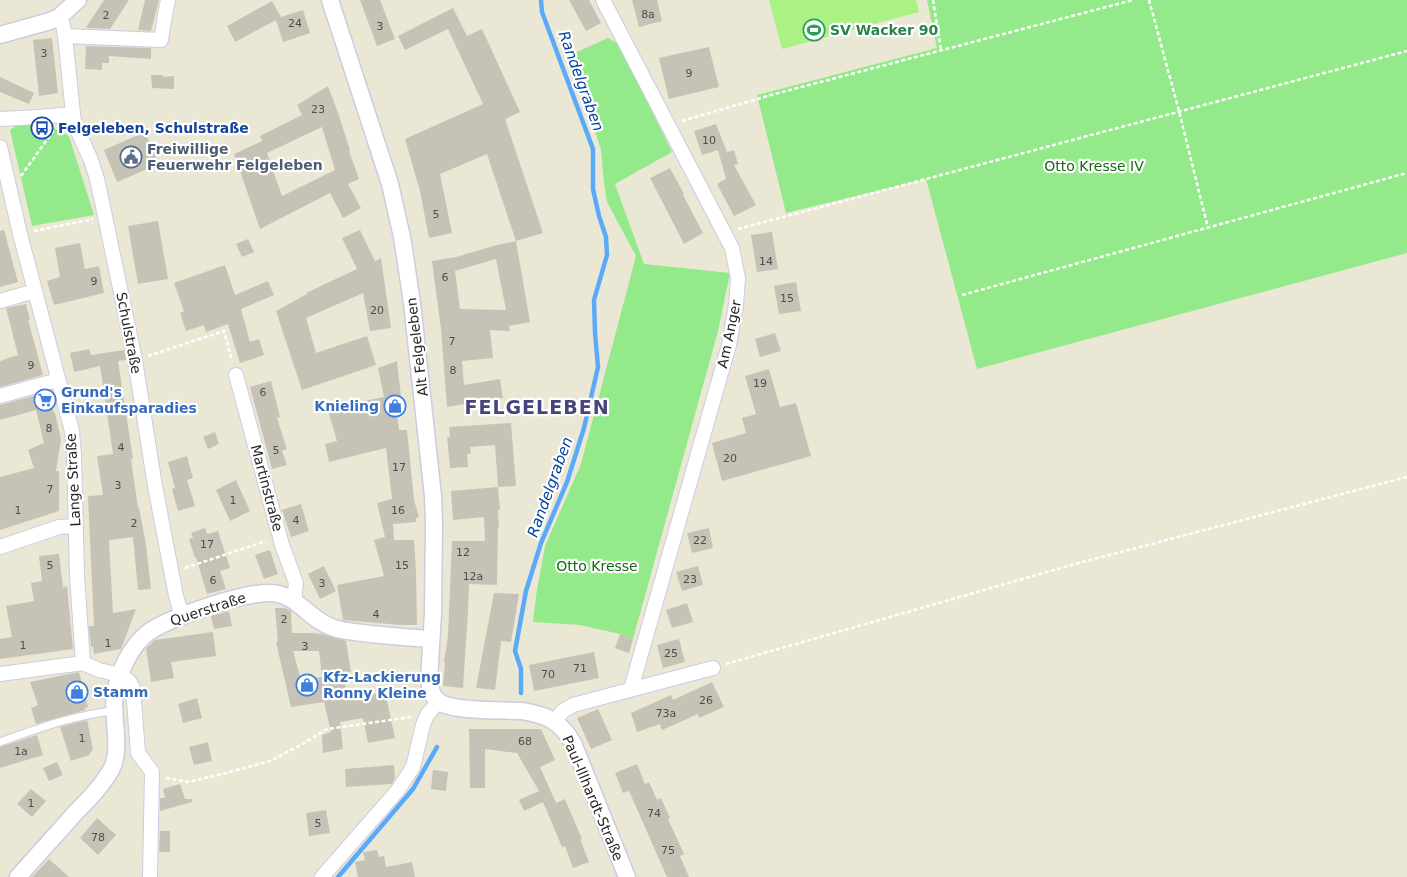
<svg xmlns="http://www.w3.org/2000/svg" width="1407" height="877" viewBox="0 0 1407 877" font-family="'DejaVu Sans',sans-serif">
	<rect width="100%" height="100%" fill="#ebe7d5"/>
	<path fill="#94e98b" d="M927 0H1407V253L977 369 926 179 786 213 757 95 937 48Z
		M608 38 619 44 672 152 615 184 644 264 730 273 718 331 633 639 620 634 580 625 533 622 536 596 545 546 581 464 636 256 607 202 604 183 601 150 580 84 566 57Z
		M21 122 52 127 69 136 94 215 32 226 10 130Z"/>
	<path fill="#aaf285" d="M769 0H916L919 12 782 49Z"/>
	<g fill="none" stroke-linecap="round" stroke-linejoin="round">
		<path stroke="#5baafa" stroke-width="4.5" d="M521 693V669L515 651 526 591 541 543 567 482 584 428 598 367 595 333 594 300 607 255 606 237 599 216 593 189V149L542 12 541 0
			M338 877 413 789 437 747"/>
	</g>
	<path fill="#c6c3b6" fill-rule="evenodd" d="M104 0H129L110 29 87 28V26Z
		M145 0H159L151 31 138 30Z
		M360 0H380L395 39 377 46Z
		M569 0H589L601 23 586 31Z
		M632 0H657L662 21 639 27Z
		M272 1 281 17 303 10 310 33 283 42 276 20 235 42 227 26Z
		M453 8 467 36 482 29 520 112 505 119 543 233 516 241 487 154 440 174 452 233 429 238 420 191 405 139 483 104 448 29 405 50 398 36Z
		M52 38 58 93 39 96 33 40Z
		M86 46 151 48V59L109 56V63H102V70L85 69Z
		M709 47 719 87 669 99 659 58Z
		M151 75H163V77L174 76V89L152 88Z
		M0 77 34 93 29 104 0 92Z
		M328 86 338 113 350 150 349 151 359 179 348 184 361 208 343 218 330 193 260 229 234 154 262 141 260 136 302 115 297 105ZM322 127 335 170 282 196 267 153Z
		M716 124 727 152 734 150 738 164 734 165 756 205 734 216 717 184 726 179 718 150 702 155 694 131Z
		M145 132 159 164 117 182 104 150Z
		M670 168 684 194 683 195 703 233 684 244 650 178Z
		M158 221 168 279 138 284 128 226Z
		M4 230 18 282 0 287V231Z
		M360 230 375 261 381 258 391 328 370 331 363 293 306 318 316 353 367 336 376 365 302 390 276 311 307 294 306 293 357 269 342 238Z
		M772 232 778 269 757 272 751 235Z
		M248 239 254 252 242 257 236 244Z
		M516 241 530 322 509 326 510 331 490 330 493 358 462 361 464 385 500 379 503 398 447 407 441 329 432 261 456 257 493 246ZM496 259 506 310 460 309 455 271Z
		M80 243 85 269 99 266 104 293 54 305 47 281 60 277 55 248Z
		M225 265 235 295 268 281 274 295 241 309 250 342 259 339 264 355 240 363 228 324 206 332 204 325 186 331 180 313 184 311 174 283Z
		M796 282 801 311 779 314 774 286Z
		M26 304 30 320H28L43 375 0 387V361L18 355 6 308Z
		M775 333 781 351 760 357 755 339Z
		M89 349 91 355 124 350 126 360 118 361 133 459H131L138 508H139L146 544 151 589 138 590 133 537 109 540 113 613 136 609 121 649 94 654 93 647H91L89 626H94L88 496 103 495 97 456 113 454 100 366 74 372 70 353Z
		M397 361 403 414 397 415 399 430H407L414 500 419 517 416 518V522L393 524 394 540H414L416 573 417 625H401L343 620 337 585 384 576 374 540 385 537 377 503 392 499 386 448 329 462 325 444 337 441 328 411 355 404 354 403 384 397 378 368Z
		M769 369 780 407 796 403 811 456 722 481 712 443 746 433 742 418 756 414 745 376Z
		M271 381 280 417 277 418 287 449 282 451 287 465 272 469 250 387Z
		M48 392 54 413H55L61 439 56 471H59V511L0 530V477L34 468 28 450 44 443 36 410 0 420V405Z
		M511 423 516 486 498 487 495 445 470 447 471 454H467L468 467 450 468 447 437H450L449 427Z
		M215 432 219 444 208 449 203 437Z
		M187 456 193 478 187 480 195 506 178 511 172 489 175 488 168 462Z
		M236 480 250 511 230 521 216 490Z
		M498 487 500 510H498L499 528H498L497 585 469 584 468 611 463 688 443 686 445 663 444 662 448 636 452 541H485L484 517 453 520 451 491Z
		M301 504 309 531 291 537 282 510Z
		M205 528 207 534 218 531 230 568 220 571 226 589 207 594 196 557 195 558 189 539 193 538 191 533Z
		M709 528 713 548 692 553 687 533Z
		M270 550 278 574 264 579 255 555Z
		M59 554 63 588 67 586 73 649 0 659V639L12 637 6 606 34 601 31 583 42 581 39 556Z
		M324 566 336 591 320 599 308 574Z
		M698 566 703 585 682 591 676 572Z
		M494 593 519 594 511 642 501 641 495 690 476 688Z
		M687 603 693 622 672 628 666 610Z
		M275 608H285L291 611 292 633H312L322 634 346 641 351 672 344 675 347 699 385 692 395 738 368 743 363 718 340 722 343 749 323 753 322 735 331 732 324 702 291 707 276 642H278ZM293 651H319L322 677 301 680Z
		M229 611 232 626 214 629 211 616Z
		M213 632 216 656 171 662 174 678 151 682 146 648 151 644 155 640Z
		M620 634 633 639 629 653 615 648Z
		M679 639 685 662 663 668 657 645Z
		M594 652 599 678 534 691 529 665Z
		M79 672 88 707 85 708V710L36 724 31 708 38 705 30 682Z
		M712 682 724 707 699 718 698 714 662 730 660 724 637 732 631 713 671 695 673 700Z
		M197 698 202 718 183 723 178 704Z
		M598 709 612 740 591 749 577 718Z
		M87 720 93 749 89 755 71 761 60 727Z
		M469 729H541L555 760 540 767 556 803 565 799 582 839H580L589 862 573 868 565 846 562 847 543 802 524 811 519 800 539 791 517 753 485 749V788H470Z
		M37 735 43 755 0 768V747Z
		M208 742 212 761 194 765 189 747Z
		M57 762 63 775 49 781 43 768Z
		M637 764 645 784 649 782 657 800 661 798 670 818 668 819 684 854 680 856 689 877H667L629 791 623 793 615 773Z
		M394 765 395 778 392 784 346 787 345 769Z
		M433 770 448 772 446 791 431 789Z
		M180 784 185 799H192V802L160 811V798H165L163 789Z
		M31 789 46 801 32 817 17 804Z
		M326 810 330 833 309 836 306 813Z
		M97 818 116 835 98 855 80 838Z
		M160 831H170V852H159Z
		M377 850 379 857 384 856 386 867 412 862 415 877H358L355 862 365 860 363 852Z
		M49 859 69 877H32Z"/>
	<g fill="none" stroke-linecap="round" stroke-linejoin="round">
		<g stroke="#cccbe2" stroke-width="9">
			<path id="service" d="M0 742C37 729 74 715 113 711"/>
		</g>
		<g stroke="#cccbe2" stroke-width="16">
			<path id="minor" d="M603 0 732 248 738 278 736 305 729 345 631 689
				M59 17 63 25 65 36 74 123 91 160 97 179 102 202 135 360 155 486 176 596 182 616
				M65 36 161 40 165 15 168 0
				M0 119 38 117 73 114
				M0 147 20 234 72 431 74 454 77 576 83 663 99 670 120 675 129 681 133 688 138 753 152 772 150 877
				M0 301 35 291
				M236 375 282 545 296 583 294 601
				M0 396 58 380
				M0 547 59 527 75 526
				M0 674 83 663
				M554 721 563 711 573 705 713 668
				M322 877 398 790 413 767 423 725 427 715 438 702"/>
		</g>
		<g stroke="#cccbe2" stroke-width="19">
			<path id="tertiary" d="M330 0 390 184 402 237 406 263 412 303 433 496 434 523 433 613 429 680C430 687 431 696 438 701 450 712 504 710 522 711 547 715 560 721 573 743L627 877
				M0 35 50 21 59 17 78 0
				M18 877C37 855 57 834 76 812 89 799 103 785 112 768 122 747 111 716 115 693 119 672 129 650 144 636 162 619 246 591 272 593 298 595 310 621 334 628 345 632 359 632 371 634 391 636 411 638 431 639"/>
		</g>
		<path stroke="#fff" stroke-width="2.5" stroke-dasharray="4 2.5" stroke-linecap="butt" d="M933 0 941 50
			M1149 0 1179 111 1208 228
			M682 121 771 95 1133 0
			M21 176 54 130
			M738 229 1407 51
			M34 231 93 219
			M962 295 1407 173
			M148 356 224 331 232 361
			M185 568 266 541
			M726 664 1075 564 1407 477
			M166 778 188 782 222 774 270 761 299 746 327 729 411 717"/>
		<use href="#service" stroke="#fff" stroke-width="7"/>
		<use href="#minor" stroke="#fff" stroke-width="14"/>
		<use href="#tertiary" stroke="#fff" stroke-width="16"/>
	</g>
	<defs>
		<g id="stadium-ring" transform="scale(1.125)"><circle r="9.5" fill="#fff" stroke="#2e9e5b" stroke-width="1.5"/><path d="M0-5a6.5 5 0 1 0 0 10a6.5 5 0 1 0 0-10ZM-3.5-1.8h7v3.6h-7Z" fill="#2e9e5b"/></g>
		<g id="bus-ring" transform="scale(1.125)"><circle r="9.5" fill="#fff" stroke="#1a4fb4" stroke-width="1.5"/><path d="M-5-6H5V4H4V6H2V4H-2V6H-4V4H-5ZM-3.5-4V0h7V-4ZM-3.5 1.2v1.5H-2V1.2ZM2 1.2v1.5H3.5V1.2Z" fill="#1a4fb4"/></g>
		<g id="civic-ring" transform="scale(1.125)"><circle r="9.5" fill="#fff" stroke="#5c6f8a" stroke-width="1.5"/><path d="M-.6-6.5H3V-4.5H.6V-3L4-1V1h2V6H-6V1h2V-1L-.6-3ZM-1.2 2.5V6h2.4V2.5Z" fill="#5c6f8a"/></g>
		<g id="supermarket-ring" transform="scale(1.125)"><circle r="9.5" fill="#fff" stroke="#3f7fe0" stroke-width="1.5"/><path d="M-6-5.5h2.5l.6 2H6L4.5 2H-2.5L-4.4-4H-6ZM-1.5 3.2a1.3 1.3 0 1 0 .1 0ZM3 3.2a1.3 1.3 0 1 0 .1 0Z" fill="#3f7fe0"/></g>
		<g id="shop-ring" transform="scale(1.125)"><circle r="9.5" fill="#fff" stroke="#3f7fe0" stroke-width="1.5"/><path d="M-5-2.5h2.3a2.7 3.5 0 0 1 5.4 0H5L5.5 6h-11ZM-1.5-2.5h3a1.5 2.3 0 0 0-3 0Z" fill="#3f7fe0"/></g>
	</defs>
	<g fill-rule="evenodd">
		<use href="#stadium-ring" x="814" y="30"/>
		<use href="#bus-ring" x="42" y="128"/>
		<use href="#civic-ring" x="131" y="157"/>
		<use href="#supermarket-ring" x="45" y="400"/>
		<use href="#shop-ring" x="395" y="406"/>
		<use href="#shop-ring" x="307" y="685"/>
		<use href="#shop-ring" x="77" y="692"/>
	</g>
	<g text-anchor="middle" dominant-baseline="central" stroke-width="4.5" stroke-linejoin="round" paint-order="stroke">
		<g font-size="11" fill="#4e4d4a">
			<text x="648" y="14">8a</text>
			<text x="106" y="15">2</text>
			<text x="295" y="23">24</text>
			<text x="380" y="26">3</text>
			<text x="44" y="53">3</text>
			<text x="689" y="73">9</text>
			<text x="318" y="109">23</text>
			<text x="709" y="140">10</text>
			<text x="436" y="214">5</text>
			<text x="766" y="261">14</text>
			<text x="445" y="277">6</text>
			<text x="94" y="281">9</text>
			<text x="787" y="298">15</text>
			<text x="377" y="310">20</text>
			<text x="452" y="341">7</text>
			<text x="31" y="365">9</text>
			<text x="453" y="370">8</text>
			<text x="760" y="383">19</text>
			<text x="263" y="392">6</text>
			<text x="49" y="428">8</text>
			<text x="121" y="447">4</text>
			<text x="276" y="450">5</text>
			<text x="730" y="458">20</text>
			<text x="399" y="467">17</text>
			<text x="118" y="485">3</text>
			<text x="50" y="489">7</text>
			<text x="233" y="500">1</text>
			<text x="18" y="510">1</text>
			<text x="398" y="510">16</text>
			<text x="296" y="520">4</text>
			<text x="134" y="523">2</text>
			<text x="700" y="540">22</text>
			<text x="207" y="544">17</text>
			<text x="463" y="552">12</text>
			<text x="50" y="565">5</text>
			<text x="402" y="565">15</text>
			<text x="473" y="576">12a</text>
			<text x="690" y="579">23</text>
			<text x="213" y="580">6</text>
			<text x="322" y="583">3</text>
			<text x="376" y="614">4</text>
			<text x="284" y="619">2</text>
			<text x="108" y="643">1</text>
			<text x="23" y="645">1</text>
			<text x="305" y="646">3</text>
			<text x="671" y="653">25</text>
			<text x="580" y="668">71</text>
			<text x="548" y="674">70</text>
			<text x="706" y="700">26</text>
			<text x="666" y="713">73a</text>
			<text x="82" y="738">1</text>
			<text x="525" y="741">68</text>
			<text x="21" y="751">1a</text>
			<text x="31" y="803">1</text>
			<text x="654" y="813">74</text>
			<text x="318" y="823">5</text>
			<text x="98" y="837">78</text>
			<text x="668" y="850">75</text>
		</g>
		<g font-size="14" font-weight="bold" fill="#27864d" stroke="#fff" text-anchor="start">
			<text x="830" y="30">SV Wacker 90</text>
		</g>
		<g font-size="14" font-weight="bold" fill="#164399" stroke="#fff" text-anchor="start">
			<text x="58" y="128">Felgeleben, Schulstraße</text>
		</g>
		<g font-size="14" font-weight="bold" fill="#4e5e75" stroke="#fff" text-anchor="start">
			<text x="147" y="149">Freiwillige<tspan x="147" dy="16">Feuerwehr Felgeleben</tspan></text>
		</g>
		<g font-size="14" fill="#126814" stroke="#fff">
			<text x="1094" y="166">Otto Kresse IV</text>
			<text x="597" y="566">Otto Kresse</text>
		</g>
		<g font-size="14" fill="#262626" stroke="#fff">
			<text transform="translate(129 333) rotate(79)">Schulstraße</text>
			<text transform="translate(729 334) rotate(-78)">Am Anger</text>
			<text transform="translate(417 347) rotate(-97)">Alt Felgeleben</text>
			<text transform="translate(73 480) rotate(-93)">Lange Straße</text>
			<text transform="translate(267 488) rotate(75)">Martinstraße</text>
			<text transform="translate(208 609) rotate(-18)">Querstraße</text>
			<text transform="translate(593 798) rotate(67)">Paul-Illhardt-Straße</text>
		</g>
		<g font-size="14" font-weight="bold" fill="#366cbe" stroke="#fff" text-anchor="start">
			<text x="61" y="392">Grund's<tspan x="61" dy="16">Einkaufsparadies</tspan></text>
			<text x="379" y="406" text-anchor="end">Knieling</text>
			<text x="323" y="677">Kfz-Lackierung<tspan x="323" dy="16">Ronny Kleine</tspan></text>
			<text x="93" y="692">Stamm</text>
		</g>
		<g font-size="15" font-style="italic" fill="#0043a1" stroke="#fff">
			<text transform="translate(581 81) rotate(70)">Randelgraben</text>
			<text transform="translate(550 487) rotate(-70)">Randelgraben</text>
		</g>
		<g font-size="19" font-weight="bold" letter-spacing="1" fill="#47437b" stroke="#fff">
			<text x="537" y="407">FELGELEBEN</text>
		</g>
	</g>
</svg>
